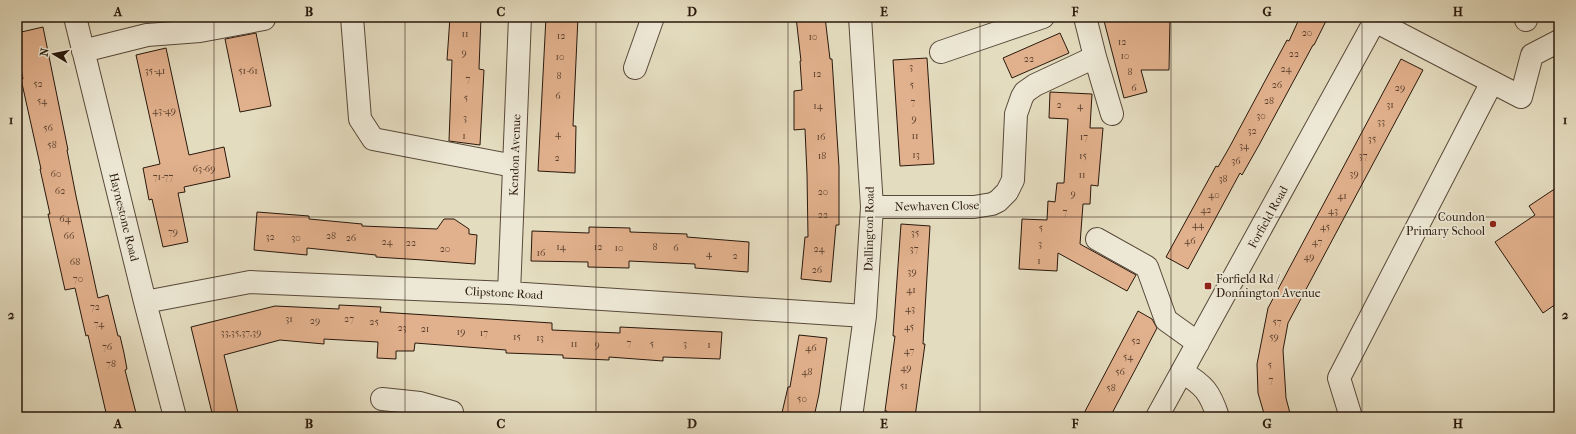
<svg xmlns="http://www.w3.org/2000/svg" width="1576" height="434" viewBox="0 0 1576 434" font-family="'IM FELL French Canon',serif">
	<rect width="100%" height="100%" fill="#e4dcbf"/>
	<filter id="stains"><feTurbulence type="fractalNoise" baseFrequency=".005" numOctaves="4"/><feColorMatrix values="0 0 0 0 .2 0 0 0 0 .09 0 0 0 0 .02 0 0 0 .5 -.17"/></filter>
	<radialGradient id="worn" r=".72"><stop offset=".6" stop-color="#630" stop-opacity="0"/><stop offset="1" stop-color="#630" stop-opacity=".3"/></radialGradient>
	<path fill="#e1b08c" stroke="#29180c" d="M450 17H481L479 69 484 70 480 145 449 141 452 60H447Z
		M546 17H578L573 126H576L575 173 538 171Z
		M796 17H825L830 59H832L839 167V225H836L831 282 801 279 805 237H808L807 174 805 129 794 130V91L802 90 800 61H801Z
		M1103 17H1170L1169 70H1141L1147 92 1124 98Z
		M1300 17H1328L1314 45H1313L1259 145 1242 175 1240 173 1188 269 1166 257 1216 166 1218 167 1229 148 1287 40 1289 41Z
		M43 27 68 150H67L76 196 98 298 108 295 118 336H120L124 353 127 369 125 370 137 417H107L88 335 86 336 75 288 65 290 48 214H50L40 169H41L21 79H23L17 51V33Z
		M256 33 271 106 240 112 225 39Z
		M1060 33 1069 53 1012 78 1003 58Z
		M166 48 189 155 224 147 230 177 184 187 185 192 178 193 188 242 163 247 152 199 149 200 143 168 160 164 136 55Z
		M927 58 934 164 900 166 893 60Z
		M1401 59 1423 70 1288 323 1283 350 1286 398 1291 417H1265L1258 393 1257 364 1268 308Z
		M1050 92 1092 94 1090 128H1103L1098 186 1091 185 1090 204H1083L1080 244 1136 275 1127 291 1058 253 1057 271 1019 269 1022 219 1047 220 1048 201 1055 202 1057 183H1064L1068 119 1049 118Z
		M1559 186V302L1543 313 1495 242 1535 215 1529 206Z
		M257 212 309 216V219L362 224V226L437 229 444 219H454L469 229V234L477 235 475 264 423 260 376 257V255L307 248V255L254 250Z
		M901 224 930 226 923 344H925L915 417H885L887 411H885L895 336H893Z
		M589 227 630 228V232L687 234V237L749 242 748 272 695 268V264L629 261V268L588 267V262L531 261 532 231 589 233Z
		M339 305 381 307 380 312 552 323V330L620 333V327L722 332 720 359 663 357V361L609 357V360L563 358V355L506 353V350L415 343 414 351H396V359L377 358 378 342 324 339V344L280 340 224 355 239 417H213L191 327 275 306 339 309Z
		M1138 311 1152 319 1157 328 1135 370 1110 417H1082Z
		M799 335 827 338 819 394 814 417H781L788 387H790Z"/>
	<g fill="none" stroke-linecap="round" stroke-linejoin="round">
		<g stroke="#584939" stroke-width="24">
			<path id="minor" d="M75 17 145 302 175 417
				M352 17 360 119 373 139 514 166
				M1085 17 1095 57 1112 114
				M1526 20 1527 17
				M1375 21 1521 97 1532 55 1559 41
				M83 51 147 35 200 31 264 19
				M941 52 1043 17
				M635 68 653 17
				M872 207H974L992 204 998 201 1007 192 1013 180 1016 114 1022 97 1025 92 1035 85 1095 57
				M1097 239 1147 267 1166 320 1198 343
				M509 293 520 17
				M145 302 250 282 509 293 865 316
				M1182 372C1204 385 1210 392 1218 417
				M382 399 420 403 452 412
				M851 417 865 316 872 207 860 17
				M1157 417 1377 17
				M1351 417 1339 378 1492 82"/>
		</g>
		<use href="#minor" stroke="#ede8d5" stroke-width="22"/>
	</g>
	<path fill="none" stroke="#29180c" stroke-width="1" stroke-opacity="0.55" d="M214 17V417M405 17V417M596 17V417M788 17V417M980 17V417M1171 17V417M1362 17V417M17 217H1559"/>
	<g fill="#8f2418" stroke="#ede8d5" stroke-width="1.5">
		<circle cx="1493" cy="224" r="4"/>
		<rect x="1204" y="282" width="8" height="8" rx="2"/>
	</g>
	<g text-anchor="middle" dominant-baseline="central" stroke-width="3.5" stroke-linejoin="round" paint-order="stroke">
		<g font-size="10" fill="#573e2c">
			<text x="1307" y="33">20</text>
			<text x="465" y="34">11</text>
			<text x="561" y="36">12</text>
			<text x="813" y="37">10</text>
			<text x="1122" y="42">12</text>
			<text x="464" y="53">9</text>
			<text x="1294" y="54">22</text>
			<text x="1125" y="56">10</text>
			<text x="560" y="57">10</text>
			<text x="1029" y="59">22</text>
			<text x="911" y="67">3</text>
			<text x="1286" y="69">24</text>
			<text x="155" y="71">35-41</text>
			<text x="248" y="71">51-61</text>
			<text x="1130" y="72">8</text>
			<text x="817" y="74">12</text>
			<text x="559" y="76">8</text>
			<text x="468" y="79">7</text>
			<text x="38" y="84">52</text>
			<text x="912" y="85">5</text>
			<text x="1277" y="85">26</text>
			<text x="1134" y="88">6</text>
			<text x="1400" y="88">29</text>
			<text x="558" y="96">6</text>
			<text x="466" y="98">5</text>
			<text x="42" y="101">54</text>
			<text x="1269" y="101">28</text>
			<text x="913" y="102">7</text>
			<text x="1059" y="105">2</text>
			<text x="1390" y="105">31</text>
			<text x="818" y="106">14</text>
			<text x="1080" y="106">4</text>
			<text x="164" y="111">43-49</text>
			<text x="1261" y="116">30</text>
			<text x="465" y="118">3</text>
			<text x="914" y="119">9</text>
			<text x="1381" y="122">33</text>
			<text x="48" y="128">56</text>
			<text x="1252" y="131">32</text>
			<text x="558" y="134">4</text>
			<text x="464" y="136">1</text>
			<text x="915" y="136">11</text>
			<text x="821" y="137">16</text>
			<text x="1084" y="137">17</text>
			<text x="1372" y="139">35</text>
			<text x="52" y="145">58</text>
			<text x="1244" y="146">34</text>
			<text x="916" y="155">13</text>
			<text x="822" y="156">18</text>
			<text x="1083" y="156">15</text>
			<text x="1363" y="156">37</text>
			<text x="557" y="158">2</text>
			<text x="1236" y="161">36</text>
			<text x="204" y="169">63-69</text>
			<text x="56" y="174">60</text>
			<text x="1354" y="174">39</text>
			<text x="1082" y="175">11</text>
			<text x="163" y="177">71-77</text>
			<text x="1223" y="179">38</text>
			<text x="60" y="191">62</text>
			<text x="823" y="192">20</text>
			<text x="1073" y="194">9</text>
			<text x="1214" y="195">40</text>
			<text x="1342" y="196">41</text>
			<text x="1206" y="210">42</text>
			<text x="1333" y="211">43</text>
			<text x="1065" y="212">7</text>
			<text x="823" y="215">22</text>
			<text x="65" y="219">64</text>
			<text x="1198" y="225">44</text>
			<text x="1325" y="227">45</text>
			<text x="1041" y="228">5</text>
			<text x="173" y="232">79</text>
			<text x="915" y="233">35</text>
			<text x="69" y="236">66</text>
			<text x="331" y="236">28</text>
			<text x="270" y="237">32</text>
			<text x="296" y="238">30</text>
			<text x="351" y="238">26</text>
			<text x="1190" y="241">46</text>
			<text x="387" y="242">24</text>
			<text x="1317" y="242">47</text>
			<text x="411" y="243">22</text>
			<text x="1040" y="244">3</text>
			<text x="561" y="247">14</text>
			<text x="598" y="247">12</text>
			<text x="655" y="247">8</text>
			<text x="619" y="248">10</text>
			<text x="676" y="248">6</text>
			<text x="445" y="249">20</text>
			<text x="819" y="249">24</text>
			<text x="914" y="249">37</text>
			<text x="541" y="253">16</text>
			<text x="709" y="254">4</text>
			<text x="735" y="256">2</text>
			<text x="1309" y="257">49</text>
			<text x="1039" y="261">1</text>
			<text x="75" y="262">68</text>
			<text x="817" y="270">26</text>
			<text x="912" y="272">39</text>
			<text x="78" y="279">70</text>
			<text x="911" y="290">41</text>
			<text x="95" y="307">72</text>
			<text x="910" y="309">43</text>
			<text x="289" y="319">31</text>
			<text x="349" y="319">27</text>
			<text x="315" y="321">29</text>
			<text x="374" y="322">25</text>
			<text x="1277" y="322">57</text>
			<text x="99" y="324">74</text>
			<text x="909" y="327">45</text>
			<text x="402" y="328">23</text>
			<text x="425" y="329">21</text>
			<text x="461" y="332">19</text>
			<text x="241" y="333">33,35,37,39</text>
			<text x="484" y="333">17</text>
			<text x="517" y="337">15</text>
			<text x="1274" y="337">59</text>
			<text x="540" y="338">13</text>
			<text x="1136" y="341">52</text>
			<text x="629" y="343">7</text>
			<text x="574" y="344">11</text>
			<text x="652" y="344">5</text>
			<text x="685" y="344">3</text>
			<text x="597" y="345">9</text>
			<text x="709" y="345">1</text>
			<text x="107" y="347">76</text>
			<text x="811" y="348">46</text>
			<text x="909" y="351">47</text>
			<text x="1128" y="357">54</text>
			<text x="111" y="364">78</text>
			<text x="1270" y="365">5</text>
			<text x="906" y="368">49</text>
			<text x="807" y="372">48</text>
			<text x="1120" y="372">56</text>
			<text x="1271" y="380">7</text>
			<text x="904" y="386">51</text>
			<text x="1111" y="388">58</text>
			<text x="802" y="399">50</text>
		</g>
		<g font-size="12" fill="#29180c" stroke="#ede8d5">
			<text transform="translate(515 155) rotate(-88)">Kendon Avenue</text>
			<text transform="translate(937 206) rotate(-1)">Newhaven Close</text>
			<text transform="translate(124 217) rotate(76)">Haynestone Road</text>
			<text transform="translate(1268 217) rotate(-61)">Forfield Road</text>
			<text transform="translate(869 229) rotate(-89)">Dallington Road</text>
			<text transform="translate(504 293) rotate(3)">Clipstone Road</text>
		</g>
		<g font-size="12" fill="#29180c" stroke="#ede8d5" text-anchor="end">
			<text x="1485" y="217">Coundon<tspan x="1485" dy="14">Primary School</tspan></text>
			<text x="1216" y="279" text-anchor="start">Forfield Rd /<tspan x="1216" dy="14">Donnington Avenue</tspan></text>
		</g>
	</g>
	<rect width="1576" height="434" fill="none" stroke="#e4dcbf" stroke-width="44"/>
	<g transform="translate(54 54) rotate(280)" stroke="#ede8d5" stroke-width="3" paint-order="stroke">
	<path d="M0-3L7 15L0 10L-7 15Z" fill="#29180c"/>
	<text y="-6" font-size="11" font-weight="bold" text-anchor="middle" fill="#29180c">N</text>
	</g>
	<rect x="22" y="22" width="1532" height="390" fill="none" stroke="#29180c" stroke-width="1.5"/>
	<g font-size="13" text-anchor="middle" font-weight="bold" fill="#29180c">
		<text x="118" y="16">A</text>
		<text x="309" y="16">B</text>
		<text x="501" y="16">C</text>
		<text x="692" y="16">D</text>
		<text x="884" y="16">E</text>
		<text x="1075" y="16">F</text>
		<text x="1267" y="16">G</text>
		<text x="1458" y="16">H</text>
		<text x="11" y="124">1</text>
		<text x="1565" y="124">1</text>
		<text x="11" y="319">2</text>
		<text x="1565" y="319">2</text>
		<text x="118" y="428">A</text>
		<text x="309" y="428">B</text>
		<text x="501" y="428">C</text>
		<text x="692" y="428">D</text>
		<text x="884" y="428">E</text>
		<text x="1075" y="428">F</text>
		<text x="1267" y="428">G</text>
		<text x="1458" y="428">H</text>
	</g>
	<rect width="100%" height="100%" filter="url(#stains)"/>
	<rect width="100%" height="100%" fill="url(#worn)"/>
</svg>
